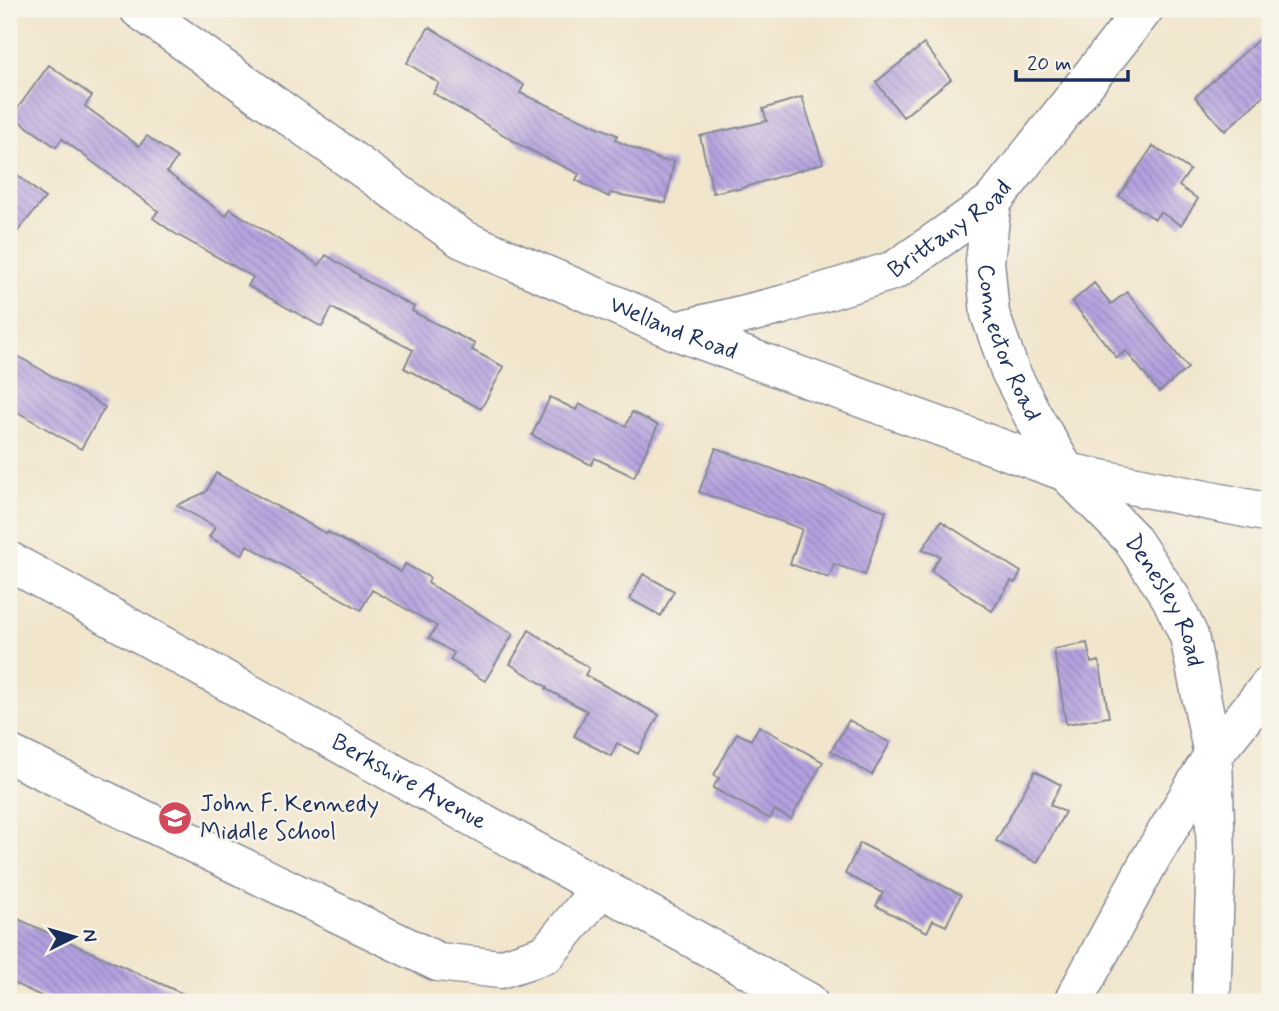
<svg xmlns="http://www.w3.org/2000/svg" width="1279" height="1011" viewBox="0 0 1279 1011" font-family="Mynerve,sans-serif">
	<defs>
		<pattern id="building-back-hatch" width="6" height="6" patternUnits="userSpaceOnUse" patternTransform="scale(1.75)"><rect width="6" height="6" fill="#b4a0df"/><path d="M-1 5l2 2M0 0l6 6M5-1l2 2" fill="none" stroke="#9283b8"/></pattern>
	</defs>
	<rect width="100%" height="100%" fill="#f7f3e8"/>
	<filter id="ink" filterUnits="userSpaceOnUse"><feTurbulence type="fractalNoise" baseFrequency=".0143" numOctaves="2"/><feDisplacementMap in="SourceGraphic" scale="14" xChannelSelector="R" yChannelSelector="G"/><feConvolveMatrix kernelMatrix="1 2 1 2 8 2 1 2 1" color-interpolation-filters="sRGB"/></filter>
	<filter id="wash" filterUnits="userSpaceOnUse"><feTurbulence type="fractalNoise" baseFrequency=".00686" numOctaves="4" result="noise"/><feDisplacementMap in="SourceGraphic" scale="28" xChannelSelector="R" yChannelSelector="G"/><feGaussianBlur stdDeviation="1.57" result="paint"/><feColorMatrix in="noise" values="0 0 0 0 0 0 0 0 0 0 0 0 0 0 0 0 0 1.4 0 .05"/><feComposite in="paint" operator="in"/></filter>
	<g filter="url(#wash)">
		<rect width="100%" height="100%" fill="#f1e5cc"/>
		<g id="blocks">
			<path fill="url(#building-back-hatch)" d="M429 27 524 85 520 93 617 135 615 140 660 160 674 161 666 203 610 193 609 197 576 180 579 174 524 147 433 93 439 83 407 63Z
				M1270 29V90L1225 131 1195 97Z
				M924 44 951 79 903 117 876 82Z
				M49 65 92 96 85 106 139 146 147 136 177 158 167 172 226 216 230 209 319 265 326 255 360 276 359 277 414 307 412 311 475 344 472 350 504 367 481 409 404 368 413 350 332 308 322 327 248 286 253 277 174 233 153 218 158 211 62 139 56 147 12 116Z
				M802 97 823 163 736 190 735 188 713 193 700 136 767 121 763 109Z
				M1153 146 1190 170 1179 186 1198 199 1181 225 1160 212 1155 219 1119 196Z
				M9 168 45 198 9 242Z
				M1094 283 1111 304 1127 292 1188 368 1159 392 1126 351 1117 358 1072 302Z
				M9 351 105 407 81 449 9 407Z
				M550 397 576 410 579 404 626 426 632 412 658 425 634 477 595 458 591 465 532 435Z
				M716 448 886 511 865 575 834 564 829 578 790 564 802 529 699 492Z
				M216 473 327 534 328 532 401 572 405 564 430 578 428 583 513 634 485 681 450 660 454 653 429 638 437 626 372 590 361 610 247 545 242 555 209 537 215 527 177 505 206 492Z
				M941 521 1021 572 1015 583 1011 581 992 611 931 571 940 556 922 550Z
				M643 574 674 591 661 616 630 599Z
				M529 630 589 668 585 675 659 715 638 754 617 743 611 756 574 736 587 711 546 689 547 687 510 664Z
				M1087 643 1091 663 1099 661 1109 717 1066 724 1054 649Z
				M849 720 890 743 872 775 831 751Z
				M759 726 823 762 791 819 775 810 770 819 713 788 719 778 714 775 737 733 751 740Z
				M1035 771 1061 785 1050 805 1065 812 1037 863 996 841Z
				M860 843 961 895 946 926 933 920 927 932 876 906 883 893 845 874Z
				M9 915 201 1002H54L9 981Z"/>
		</g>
	</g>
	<g filter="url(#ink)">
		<use href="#blocks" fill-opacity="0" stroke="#868a95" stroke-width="2"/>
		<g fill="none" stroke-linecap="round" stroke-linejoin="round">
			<g stroke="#868a95" stroke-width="41">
				<g id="minor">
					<path id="s1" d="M139 9 462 239 676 331 1066 472 1270 513"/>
					<path id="s2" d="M992 202 985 261 990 314 1010 371 1033 416 1066 472 1131 538 1171 598 1189 636 1213 755 1151 858 1073 1002"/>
					<path id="s3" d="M676 331 782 305 895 270 992 202 1144 9"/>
					<path d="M9 754 438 962 500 969 546 954 601 888"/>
					<path d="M1211 1002 1216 858 1213 755 1270 685"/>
				</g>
			</g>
			<g stroke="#868a95" stroke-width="41">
				<g id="major">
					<path id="s4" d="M9 561 808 1002"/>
				</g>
			</g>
			<use href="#minor" stroke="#fff" stroke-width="38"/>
			<use href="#major" stroke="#fff" stroke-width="38"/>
		</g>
	</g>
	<defs>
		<g id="school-disc" transform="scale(1.75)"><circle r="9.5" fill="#d1495b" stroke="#f7f3e8"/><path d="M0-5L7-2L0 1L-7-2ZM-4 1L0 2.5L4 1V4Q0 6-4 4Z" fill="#fff"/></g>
	</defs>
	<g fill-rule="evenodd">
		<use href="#school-disc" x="175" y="818"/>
	</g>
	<g text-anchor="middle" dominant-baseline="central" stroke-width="5" stroke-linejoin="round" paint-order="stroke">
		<g font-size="24" fill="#1b2f5e" stroke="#f7f3e8">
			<text stroke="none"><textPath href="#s3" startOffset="296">Brittany Road</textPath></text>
			<text stroke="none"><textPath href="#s1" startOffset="626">Welland Road</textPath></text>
			<text stroke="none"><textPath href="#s2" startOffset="145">Connector Road</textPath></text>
			<text stroke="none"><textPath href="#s2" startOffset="453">Denesley Road</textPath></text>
			<text stroke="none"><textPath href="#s4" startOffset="457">Berkshire Avenue</textPath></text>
		</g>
		<g font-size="24" fill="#1b2f5e" stroke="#f7f3e8" text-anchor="start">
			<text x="200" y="804">John F. Kennedy<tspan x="200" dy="28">Middle School</tspan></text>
		</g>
	</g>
	<rect width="1279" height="1011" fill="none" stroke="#f7f3e8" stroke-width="35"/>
	<g transform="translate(74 937) rotate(85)" stroke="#f7f3e8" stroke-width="5" paint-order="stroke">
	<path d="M0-5L12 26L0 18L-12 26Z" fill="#1b2f5e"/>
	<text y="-10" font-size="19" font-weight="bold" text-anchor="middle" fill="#1b2f5e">N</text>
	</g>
	<path d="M1016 70v10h112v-10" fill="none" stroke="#1b2f5e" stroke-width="3.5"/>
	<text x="1027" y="70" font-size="21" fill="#1b2f5e" stroke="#f7f3e8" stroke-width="5" paint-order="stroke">20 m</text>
</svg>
